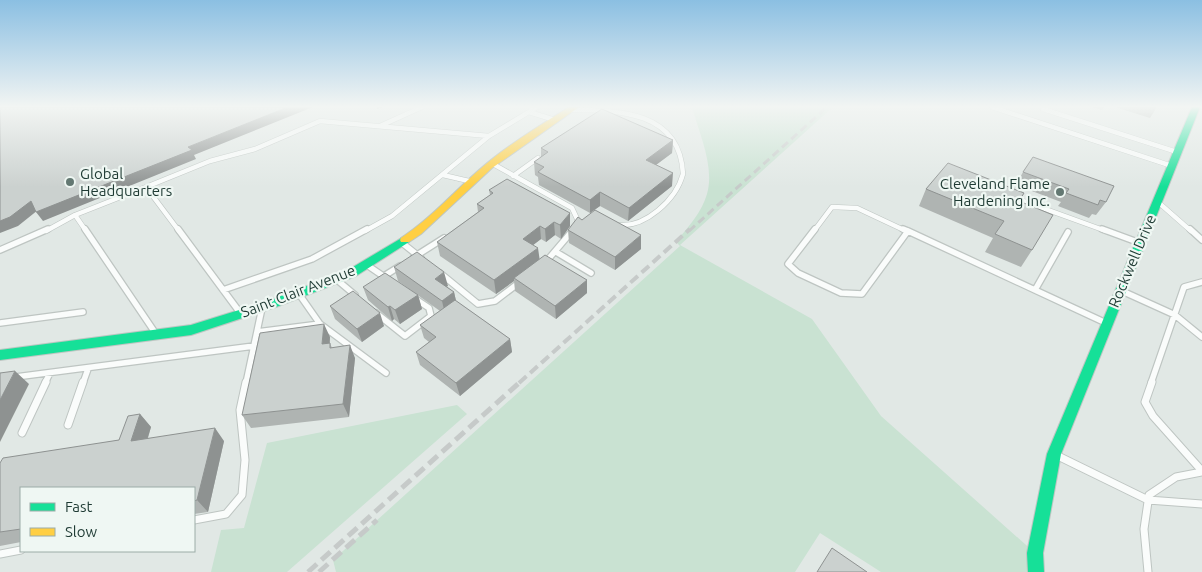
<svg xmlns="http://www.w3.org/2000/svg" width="1202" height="572" viewBox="0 0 1202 572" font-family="Ubuntu,sans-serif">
	<rect width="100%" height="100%" fill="#e1e8e5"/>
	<path fill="#c9e2d2" d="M692 107H833L680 245 812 319 881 416 1035 553 1036 572H881L820 533 795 572H336L333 560 680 246 676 242C688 227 702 212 707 194 715 167 699 133 692 107Z
		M457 405 467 414 287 572H211L221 530 244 528 267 443Z"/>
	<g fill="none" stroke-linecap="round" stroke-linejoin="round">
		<g stroke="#bec5c2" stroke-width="5.5">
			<path id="lane-far2" d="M992 107 1172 166
				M1043 109 1177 152
				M571 110C619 110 680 111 683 174 676 200 645 228 618 225
				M529 112 555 120
				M380 126 422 107
				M493 164 572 208 579 223
				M443 175 473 182
				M513 176 538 158
				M146 187 210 161 255 149 320 121 489 136
				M1015 198 1106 231
				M1158 202 1191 231
				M46 231 75 215
				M86 231 75 215 146 187 179 231
				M365 231 392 216 489 136 537 107
				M814 231 832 207 857 208 906 231"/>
		</g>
		<g stroke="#bec5c2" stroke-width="8">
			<path id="lane-far1" d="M85 229 156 334
				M178 229 241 314
				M815 229 788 264 798 273 841 293 862 294 908 231
				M903 229 908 231
				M1102 229 1140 243
				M1190 229 1202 240
				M908 231 1106 323
				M401 242 421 258
				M0 250 48 229
				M556 252 591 273
				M414 257 444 238
				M545 263 573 230
				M367 265 386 278
				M440 273 478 304 495 301 520 282
				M384 276 400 266
				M336 279 355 295
				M223 290 312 259 367 229
				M1035 290 1068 232
				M1122 291 1175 315 1202 337
				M376 313 405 336 431 316 429 308 414 298
				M0 323 83 312
				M320 324 386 373
				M257 332 320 324 299 294
				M0 379 254 346
				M45 383 50 373
				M83 383 88 369
				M246 383 262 308
				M1151 383 1184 287 1202 282"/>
		</g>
		<g stroke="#bec5c2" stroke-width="9">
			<path id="lane" d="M1152 382 1145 402 1153 416 1202 471
				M68 425 83 382
				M22 433 46 382
				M1058 456 1148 500 1202 504
				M194 520 226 514 242 495 245 460 240 410 246 382
				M0 554 21 550
				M1148 572 1144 529 1149 495 1176 477 1202 472"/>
		</g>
		<g stroke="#bdc6c2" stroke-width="2">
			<path id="fast" d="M1192 107H1200L1061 454 1043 553 1044 572H1028L1027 553 1047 454Z
				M405 236 409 238 410 240 409 242 356 276 276 307 191 335 0 360V350L191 325 268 301 348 270Z"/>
		</g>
		<g stroke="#bdc6c2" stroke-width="2">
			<path id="slow" d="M569 107H579L492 168 421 234 409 242H401L400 240 401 238C433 217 457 188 486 164 512 142 541 125 569 107Z"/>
		</g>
		<use href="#lane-far2" stroke="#fafcfb" stroke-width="4.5"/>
		<use href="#lane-far1" stroke="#fafcfb" stroke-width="5.5"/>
		<use href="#lane" stroke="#fafcfb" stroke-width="7"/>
		<use href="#fast" fill="#16e098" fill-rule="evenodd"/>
		<use href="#slow" fill="#ffcf43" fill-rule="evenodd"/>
		<path stroke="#c6cac9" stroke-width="3" stroke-dasharray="8 4.5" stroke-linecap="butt" d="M689 231 827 107"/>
		<path stroke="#c6cac9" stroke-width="4" stroke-dasharray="10 5" stroke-linecap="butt" d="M519 383 690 229"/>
		<path stroke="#c6cac9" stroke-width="5" stroke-dasharray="12 6" stroke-linecap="butt" d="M308 572 520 382
			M319 572 377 520"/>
	</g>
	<path fill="#afb4b2" d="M1091 107H1104L1102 110Z
		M1115 107H1157L1150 118Z
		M673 140 672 153 656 165 672 186 628 221 600 206 590 213 539 185 538 177 535 175 534 162 541 157V148Z
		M1023 172 1106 202 1096 215 1092 214 1089 218 1058 206 1061 202 1016 185Z
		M926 189 1024 193 1019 202 1032 250 1021 267 985 252 993 238 919 206Z
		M489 190 570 226 561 239 555 235 546 242 541 239 533 245 539 259 587 280V293L556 319 515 291 514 281 496 294 440 256 437 242 478 212 477 204 490 195Z
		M568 230 641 249 615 270 569 243Z
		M394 267 448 286H446L454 292 456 301 510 339 512 352 460 396 420 365 416 352 429 342 424 338 420 325 440 311 398 281Z
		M363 287 418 295 422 309 400 324 394 319 392 321 368 300Z
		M330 306 384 326 362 342 335 319Z
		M330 337V343L332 348 355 358 349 417 251 428 242 415Z
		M140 414 151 427 148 438 224 441 208 512 194 514V488H21V542L0 546V463L119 440Z"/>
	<path fill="#8e9291" d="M288 107H313L194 155 196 159 43 221 36 212 188 147Z
		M377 107H383L377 109Z
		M673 140 672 153 645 173 646 160Z
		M673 173 672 186 628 221 629 208Z
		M600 192V206L590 213V200Z
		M31 201 38 210 18 226 0 233V221Z
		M570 213V226L561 239 560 225Z
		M554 222 555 235 546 242 545 229Z
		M540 226 541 239 524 252 523 239Z
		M641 235V249L615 270V257Z
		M538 248 540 262 514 278V281L496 294 494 280Z
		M444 272 448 286 439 292 435 279Z
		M587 280V293L556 319 555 306Z
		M454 292 457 305 445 314 442 301Z
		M418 295 422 309 400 324 395 310Z
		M390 306 394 319 392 321 388 307Z
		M380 313 384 326 362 342 357 329Z
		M324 324 330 337 328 358 322 344Z
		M510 339 512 352 460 396 456 383Z
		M350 345 355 358 349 417 343 404Z
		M15 371 29 384 0 442V400Z
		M140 414 151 427 143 453 131 441Z
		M215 428 224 441 208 512 197 500Z"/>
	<path fill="#cbd1cf" stroke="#8e9291" d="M0 107H288L188 147 192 150 36 212 31 201 10 217 0 221Z
		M602 109 673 140 646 160 673 173 629 208 600 192 590 200 538 172 544 167 534 162 548 152 541 148Z
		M1033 157 1114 186 1106 202 1100 200 1098 205 1066 193 1069 189 1023 172Z
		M948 163 1024 193 1019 201 1053 215 1032 250 995 234 1004 221 926 189Z
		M507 179 570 213 560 225 554 222 545 229 540 226 523 239 538 248 494 280 437 242 484 208 477 204 493 193 489 190Z
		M595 210 641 235 615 257 568 230 578 217 582 220Z
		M417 252 444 272 435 279 454 292 442 301 394 267Z
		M545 255 587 280 555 306 514 278Z
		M385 273 418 295 395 310 390 306 388 307 363 287Z
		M353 291 380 313 357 329 330 306Z
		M455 300 510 339 456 383 416 352 436 337 420 325Z
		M324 324 322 344 330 343V348L350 345 343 404 242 415 260 333Z
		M15 371 0 400V373Z
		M140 414 131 441 215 428 197 500 194 501V488H21V529L0 532V463L3 458 119 440 128 416Z
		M832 548 867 572H817Z"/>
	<linearGradient id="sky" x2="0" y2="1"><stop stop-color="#8bbfe2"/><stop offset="0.57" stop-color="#f2f5f3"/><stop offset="1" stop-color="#f2f5f3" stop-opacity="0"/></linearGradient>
	<rect width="1202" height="187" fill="url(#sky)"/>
	<g fill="#637872" stroke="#eff7f3" stroke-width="2">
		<circle cx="70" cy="182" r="5"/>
		<circle cx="1060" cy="192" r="5"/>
	</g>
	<g text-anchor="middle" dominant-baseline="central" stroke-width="4.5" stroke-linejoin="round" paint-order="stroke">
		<g font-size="15" fill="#1f3b34" stroke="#eff7f3" text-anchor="start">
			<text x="80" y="173">Global<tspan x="80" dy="17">Headquarters</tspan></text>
			<text x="1050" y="183" text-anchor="end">Cleveland Flame<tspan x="1050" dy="17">Hardening Inc.</tspan></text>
		</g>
		<g font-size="15" fill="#1f3b34" stroke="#eff7f3">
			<text transform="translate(1132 261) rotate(-67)">Rockwell Drive</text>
			<text transform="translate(298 291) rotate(-21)">Saint Clair Avenue</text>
		</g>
	</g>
	<rect x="20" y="487" width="175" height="65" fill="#eff7f3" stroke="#9caca7"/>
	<rect x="30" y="503" width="25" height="8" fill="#16e098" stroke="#9caca7"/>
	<text x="65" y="512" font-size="15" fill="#1f3b34">Fast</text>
	<rect x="30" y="528" width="25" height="8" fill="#ffcf43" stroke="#9caca7"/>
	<text x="65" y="537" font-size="15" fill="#1f3b34">Slow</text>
</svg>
